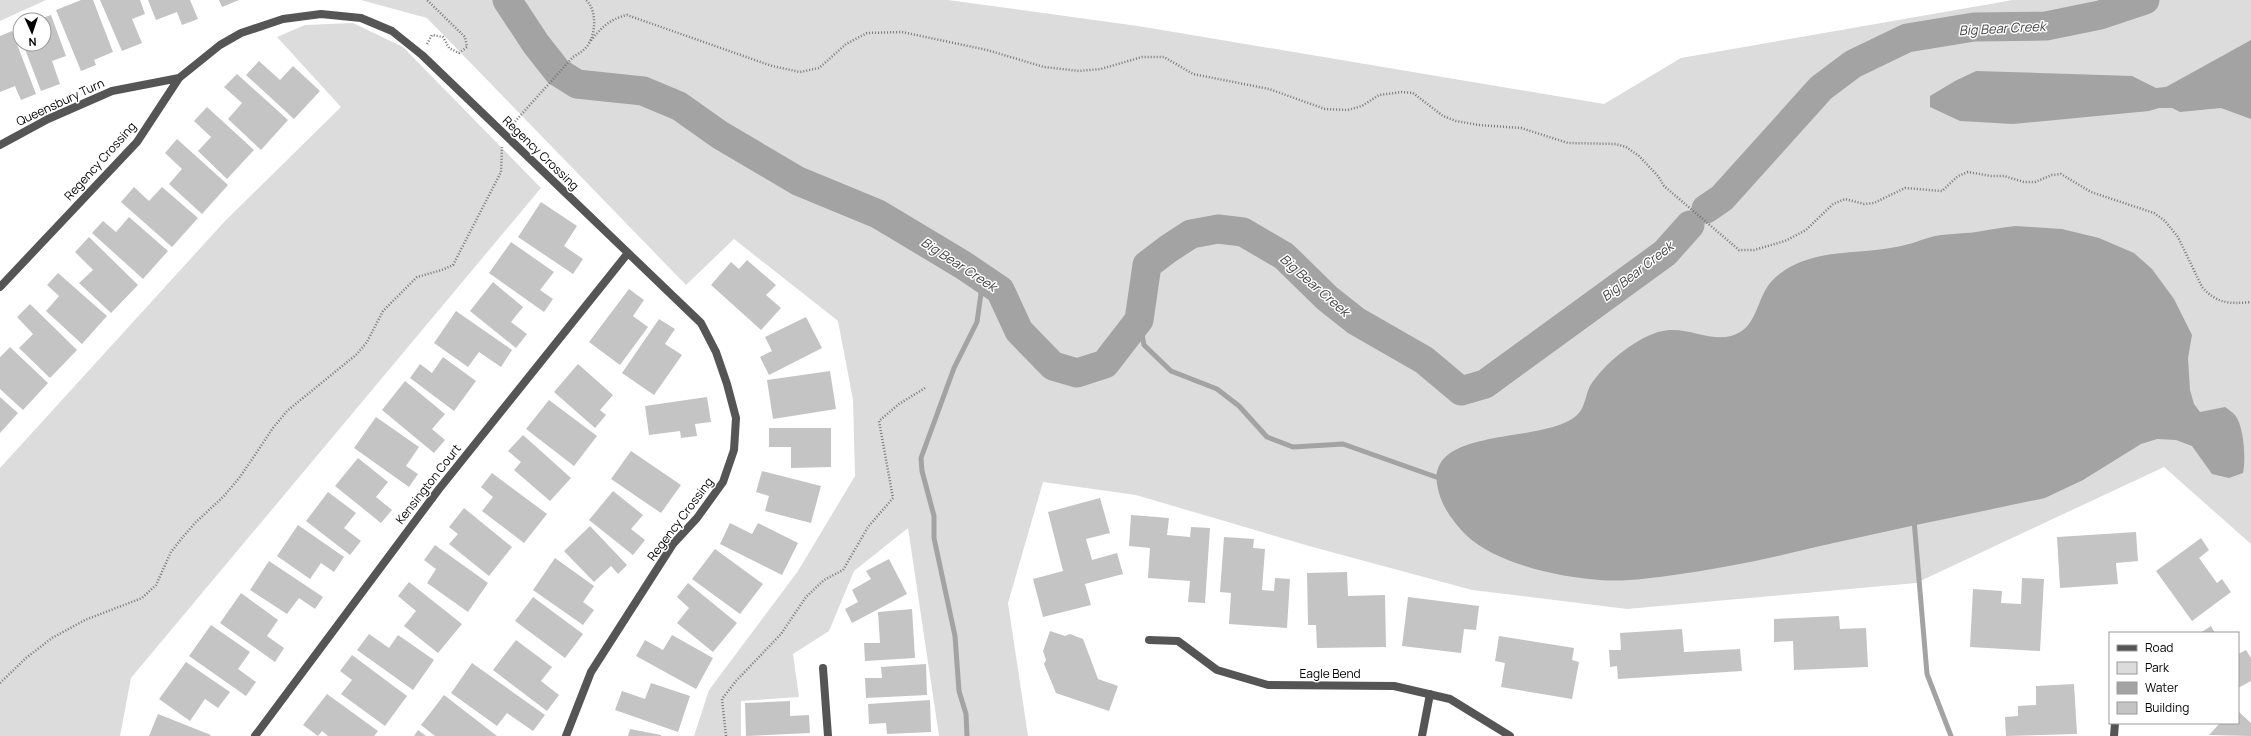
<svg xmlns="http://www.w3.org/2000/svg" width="2251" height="736" viewBox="0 0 2251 736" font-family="Manrope,sans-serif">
	<rect width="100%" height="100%" fill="#fff"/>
	<path fill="#dcdcdc" d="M0 0H46L0 21Z
		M361 0H948L1138 26 1604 104 1681 58 2013 0H2251V544L2164 467 1916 583 1627 609 1472 590 1309 546 1136 495 1043 482 1008 603 1028 736H939L908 528 854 571 829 631 793 654 799 697 741 701V736H694L709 690 798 571 855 476 853 400 838 321 734 239 686 285 427 18Z
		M353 23 403 47 541 188 131 678 120 736H0V468L225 221 341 107 277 37 305 25Z"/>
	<path fill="#a3a3a3" d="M2251 40V119L2221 108 2180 112 2172 108H2159L2149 111 2013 124 1960 121 1930 107V96L1955 81 1976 71 2132 76 2156 88 2166 87Z
		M2016 226 2062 229 2099 238 2134 253 2152 269 2174 299 2192 335 2188 358 2190 390 2194 404 2200 412 2225 407C2228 409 2232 412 2235 415 2244 426 2246 459 2243 473L2229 478 2212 474 2192 446 2176 440 2157 439 2141 444 2083 480 2045 498C1970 514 1895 529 1820 546 1772 558 1724 568 1674 575 1650 578 1625 582 1600 580 1560 577 1497 564 1467 536 1453 522 1440 505 1437 484 1429 426 1544 444 1576 416 1585 409 1585 396 1590 386 1604 364 1633 340 1658 332 1685 324 1707 342 1731 336 1755 329 1755 308 1766 289 1771 280 1781 272 1790 267 1823 249 1862 254 1896 247 1910 245 1922 239 1935 236 1951 233 1967 234 1982 231 1994 229 2004 227 2016 226Z"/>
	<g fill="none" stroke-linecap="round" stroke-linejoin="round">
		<path stroke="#a3a3a3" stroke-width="5" d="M1139 320 1144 345 1171 371 1217 389 1239 406 1267 437 1293 447 1343 444 1436 477 1442 476
			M1914 520 1927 674 1951 736
			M967 736 966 714 959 691 955 636 934 538V516L922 471 921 458 954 368 977 322 983 279"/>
		<path stroke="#a3a3a3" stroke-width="29" d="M507 0 536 44 558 72 577 84 643 91 679 106 720 135 798 181 878 214 963 265 1000 290 1019 331 1053 366 1077 373 1105 364 1139 320 1147 265 1168 249 1191 234 1218 229 1243 232 1284 256 1327 298 1356 321 1424 360 1461 391 1485 384 1665 253 1690 225
			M1706 209 1722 198 1821 88 1853 64 1907 38 1974 27 2046 26 2100 15 2145 0"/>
	</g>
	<path fill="#c4c4c4" d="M81 0H93L113 52 94 60 96 65 81 71 56 10Z
		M100 0H140L145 14 132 19 142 43 122 51Z
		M148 0H190L198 19 182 25 177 12 156 20Z
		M219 0H239L222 7Z
		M51 15 66 56 52 61 60 84 41 91 23 44H44V20H37Z
		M20 26V36L17 27Z
		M12 31 36 94 21 100 15 86 0 92V36Z
		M259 61 280 80 293 66 320 91 294 119 246 75Z
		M237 74 288 120 261 150 228 119 242 103 224 87Z
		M207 107 254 150 227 179 198 151 211 137 194 121Z
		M177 139 228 185 202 214 169 184 182 169 165 153Z
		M134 187 149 201 162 187 198 218 172 247 121 202Z
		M541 202 577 226 564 246 583 259 573 274 518 237Z
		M129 217 168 251 143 279 92 233 103 221 116 232Z
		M89 237 138 285 111 313 79 283 93 270 75 252Z
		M511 242 554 272 540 290 553 299 544 312 489 273Z
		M747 260 776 285 766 295 781 308 761 330 711 285 731 262 739 269Z
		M58 273 107 316 82 344 46 311 59 296 47 285Z
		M493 282 523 307 511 322 527 334 516 348 470 311Z
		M629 289 644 300 633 316 648 327 620 365 589 342Z
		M30 304 77 350 50 378 19 348 33 334 17 317Z
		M456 311 512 350 501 367 479 352 468 367 434 343Z
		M806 317 822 348 769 375 760 357 772 351 765 337Z
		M659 319 675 329 665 344 682 355 654 395 622 373Z
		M10 347 48 383 23 410 0 389V357Z
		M443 357 476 381 454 411 410 378 420 364 432 373Z
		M578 364 613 395 600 410 606 415 595 428 554 392Z
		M830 371 836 409 773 419 767 380Z
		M405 381 445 414 432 429 445 440 434 453 382 410Z
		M0 397 18 413 0 433Z
		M707 397 711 422 695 424 697 436 681 438 680 431 649 435 645 406Z
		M549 400 597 436 574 466 526 429Z
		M376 417 419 447 406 466 418 474 409 487 354 448Z
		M769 428H831V467L791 468V447H769Z
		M523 435 571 478 550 501 514 470 521 462 508 451Z
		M631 451 681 485 661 513 611 479Z
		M358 458 388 482 376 497 392 510 381 523 335 486Z
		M762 471 821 486 811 523 765 511 769 496 756 492Z
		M492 473 547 514 524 543 482 511 493 497 481 487Z
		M613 491 643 515 631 529 645 540 633 555 589 520Z
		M328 492 356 513 344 528 361 541 350 555 306 521Z
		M1100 498 1110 533 1086 539 1092 560 1117 553 1123 574 1085 584 1091 605 1043 617 1033 579 1063 571 1048 512Z
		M464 508 512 547 489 576 449 544 458 534 449 527Z
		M1131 515 1169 518 1167 535 1190 537 1191 527 1210 528 1205 603 1188 602 1190 581 1148 578 1150 548 1129 546Z
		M730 523 752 534 758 523 798 543 782 575 720 544Z
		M298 525 344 557 334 572 321 563 310 579 277 556Z
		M590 526 627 565 618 574 611 566 594 582 564 551Z
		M2136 532 2138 561 2116 563 2118 584 2060 588 2057 537Z
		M1224 537 1254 539 1253 548 1265 549 1262 590 1274 591 1275 578 1290 579 1287 628 1229 624 1231 593 1220 592Z
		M2201 538 2209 550 2199 558 2217 583 2222 579 2231 592 2192 621 2156 571Z
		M435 545 488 583 468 612 427 583 436 569 424 560Z
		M715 549 763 584 740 614 692 579Z
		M555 558 594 586 583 602 594 610 583 625 533 590Z
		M889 559 907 594 852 623 845 609 858 602 852 590 871 579 866 571Z
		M269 561 323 597 315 609 299 598 287 614 250 590Z
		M1347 572 1348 596 1385 595 1386 647 1317 648 1316 625H1308L1307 573Z
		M2022 578 2044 579 2040 651 1970 647 1973 589 2002 591 2001 603 2021 604Z
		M409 582 462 624 438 653 404 626 416 611 398 596Z
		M688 583 737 623 713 652 677 623 689 608 677 597Z
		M241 593 278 620 267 636 284 648 275 662 220 623Z
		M533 597 583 634 565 658 515 621Z
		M1408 597 1479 606 1476 630 1464 629 1461 653 1402 646Z
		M912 609 915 658 865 661 864 643H880L878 612Z
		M1839 616 1840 629 1866 628 1868 667 1794 670 1793 641 1774 642V619Z
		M211 625 250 652 238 669 256 682 246 696 189 656Z
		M2211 626 2215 633H2200Z
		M1682 629 1684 652 1740 649 1742 671 1618 679 1617 666 1610 667 1609 650H1621L1620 633Z
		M1050 631 1065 636 1070 634 1083 639 1098 679 1118 686 1109 711 1056 693 1044 664 1046 660 1043 651Z
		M369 634 389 648 398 635 434 660 413 690 357 650Z
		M672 635 713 658 696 689 636 656 645 640 663 650Z
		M1499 636 1574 648 1572 660 1579 662 1572 699 1501 687 1505 663 1495 661Z
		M516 640 552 667 541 681 559 695 547 711 493 670Z
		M2246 650 2251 658V681L2238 688V654Z
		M352 655 407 696 385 726 341 694 352 680 340 671Z
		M186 662 230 692 218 708 205 699 190 721 159 699Z
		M472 663 545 715 533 731 507 713 497 726 451 693Z
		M926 664 927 695 866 698 865 678H882L881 667Z
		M651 683 690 696 678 732 615 710 622 691 645 699Z
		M2074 684 2077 734 2006 736 2005 717 2018 716V706L2036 705V686Z
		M327 694 378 731 374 736H328L322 731 318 736 303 725Z
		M444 695 497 736H435L421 725Z
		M930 700 931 732 887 734 886 723 869 724 868 704Z
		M790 701V716L809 715 810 733 746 736 745 703Z
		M2238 711 2251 723V736L2209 735 2220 723H2238Z
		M158 714 211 735 210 736H149Z
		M630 729 661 735V736H628Z
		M418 730 426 736H414Z"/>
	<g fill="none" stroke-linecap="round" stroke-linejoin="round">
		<path stroke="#777" stroke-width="2.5" stroke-dasharray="1 2" stroke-linecap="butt" d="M589 43C600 29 609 19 627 15L772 66 800 72 819 68 846 44 867 33 902 32 987 50 1044 67 1079 71 1101 69 1142 57H1164L1193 74 1269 89 1325 109 1348 110 1362 106 1379 95 1402 92 1413 93 1443 116 1456 121 1479 125 1521 128 1568 143 1616 144 1626 147 1639 156 1658 176 1664 186 1739 250H1754L1785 241 1806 230 1833 204 1845 199 1864 204 1874 203 1905 188 1942 191 1958 176 1968 172 1991 176H2004L2024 182H2035L2052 175 2061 174 2091 192 2154 213 2165 221 2178 237 2202 287C2217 304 2230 304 2251 302
			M427 44 432 35 443 37 449 48 459 53 467 47 465 37 427 0
			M511 126 573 57C578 54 584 51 588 45 596 33 597 10 586 0
			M0 683 26 658 52 638 85 620 142 598 156 585 171 552 182 538 195 523 224 496 240 477 273 428 287 411 357 354 367 342 383 311 417 277 442 270 453 265 501 172 502 147
			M726 736 722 699 736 681 781 634 806 597 824 580 843 570 868 527 893 498 879 421 899 404 925 388"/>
		<path stroke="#555" stroke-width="8" d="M0 145 48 119 112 91 179 78
			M0 287 137 142 179 78 220 45 241 33 283 19 321 14 361 18 392 31 422 55 701 323 716 352 727 384 736 418 734 450 723 482 697 518 673 544 591 672 566 736
			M1149 640 1178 641 1217 670 1268 685 1394 686 1450 699 1510 736
			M823 668 828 736
			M255 736 439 489 628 253
			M1422 736 1430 694
			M2114 736 2115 723"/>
	</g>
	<g text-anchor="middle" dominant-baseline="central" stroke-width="3" stroke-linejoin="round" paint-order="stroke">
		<g font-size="12" fill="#000" stroke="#fff">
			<text transform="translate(60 102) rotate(-25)">Queensbury Turn</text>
			<text transform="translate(541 153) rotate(44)">Regency Crossing</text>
			<text transform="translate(100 161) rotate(-48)">Regency Crossing</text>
			<text transform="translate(428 484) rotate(-52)">Kensington Court</text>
			<text transform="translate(680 519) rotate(-53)">Regency Crossing</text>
			<text x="1330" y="673">Eagle Bend</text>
		</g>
		<g font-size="13" font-style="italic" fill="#444" stroke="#fff">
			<text transform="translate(2002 28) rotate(-3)">Big Bear Creek</text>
			<text transform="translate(959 264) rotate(33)">Big Bear Creek</text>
			<text transform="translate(1637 271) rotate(-38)">Big Bear Creek</text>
			<text transform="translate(1315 285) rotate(41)">Big Bear Creek</text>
		</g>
	</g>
	<rect x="2109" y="632" width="130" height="92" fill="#ffffff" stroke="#999999"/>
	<rect x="2117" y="645" width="20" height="6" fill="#555555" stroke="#999999"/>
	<text x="2145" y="652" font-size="12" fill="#000000">Road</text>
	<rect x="2117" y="662" width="20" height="12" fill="#dcdcdc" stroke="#999999"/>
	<text x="2145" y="672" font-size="12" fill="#000000">Park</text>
	<rect x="2117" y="682" width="20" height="12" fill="#a3a3a3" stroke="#999999"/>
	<text x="2145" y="692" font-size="12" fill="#000000">Water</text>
	<rect x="2117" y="702" width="20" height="12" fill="#c4c4c4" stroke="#999999"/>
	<text x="2145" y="712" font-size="12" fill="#000000">Building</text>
	<g transform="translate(32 32) rotate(177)"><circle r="19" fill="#ffffff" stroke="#999999"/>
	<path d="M0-3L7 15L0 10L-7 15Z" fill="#000000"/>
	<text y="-6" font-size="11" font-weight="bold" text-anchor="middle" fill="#000000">N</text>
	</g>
</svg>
